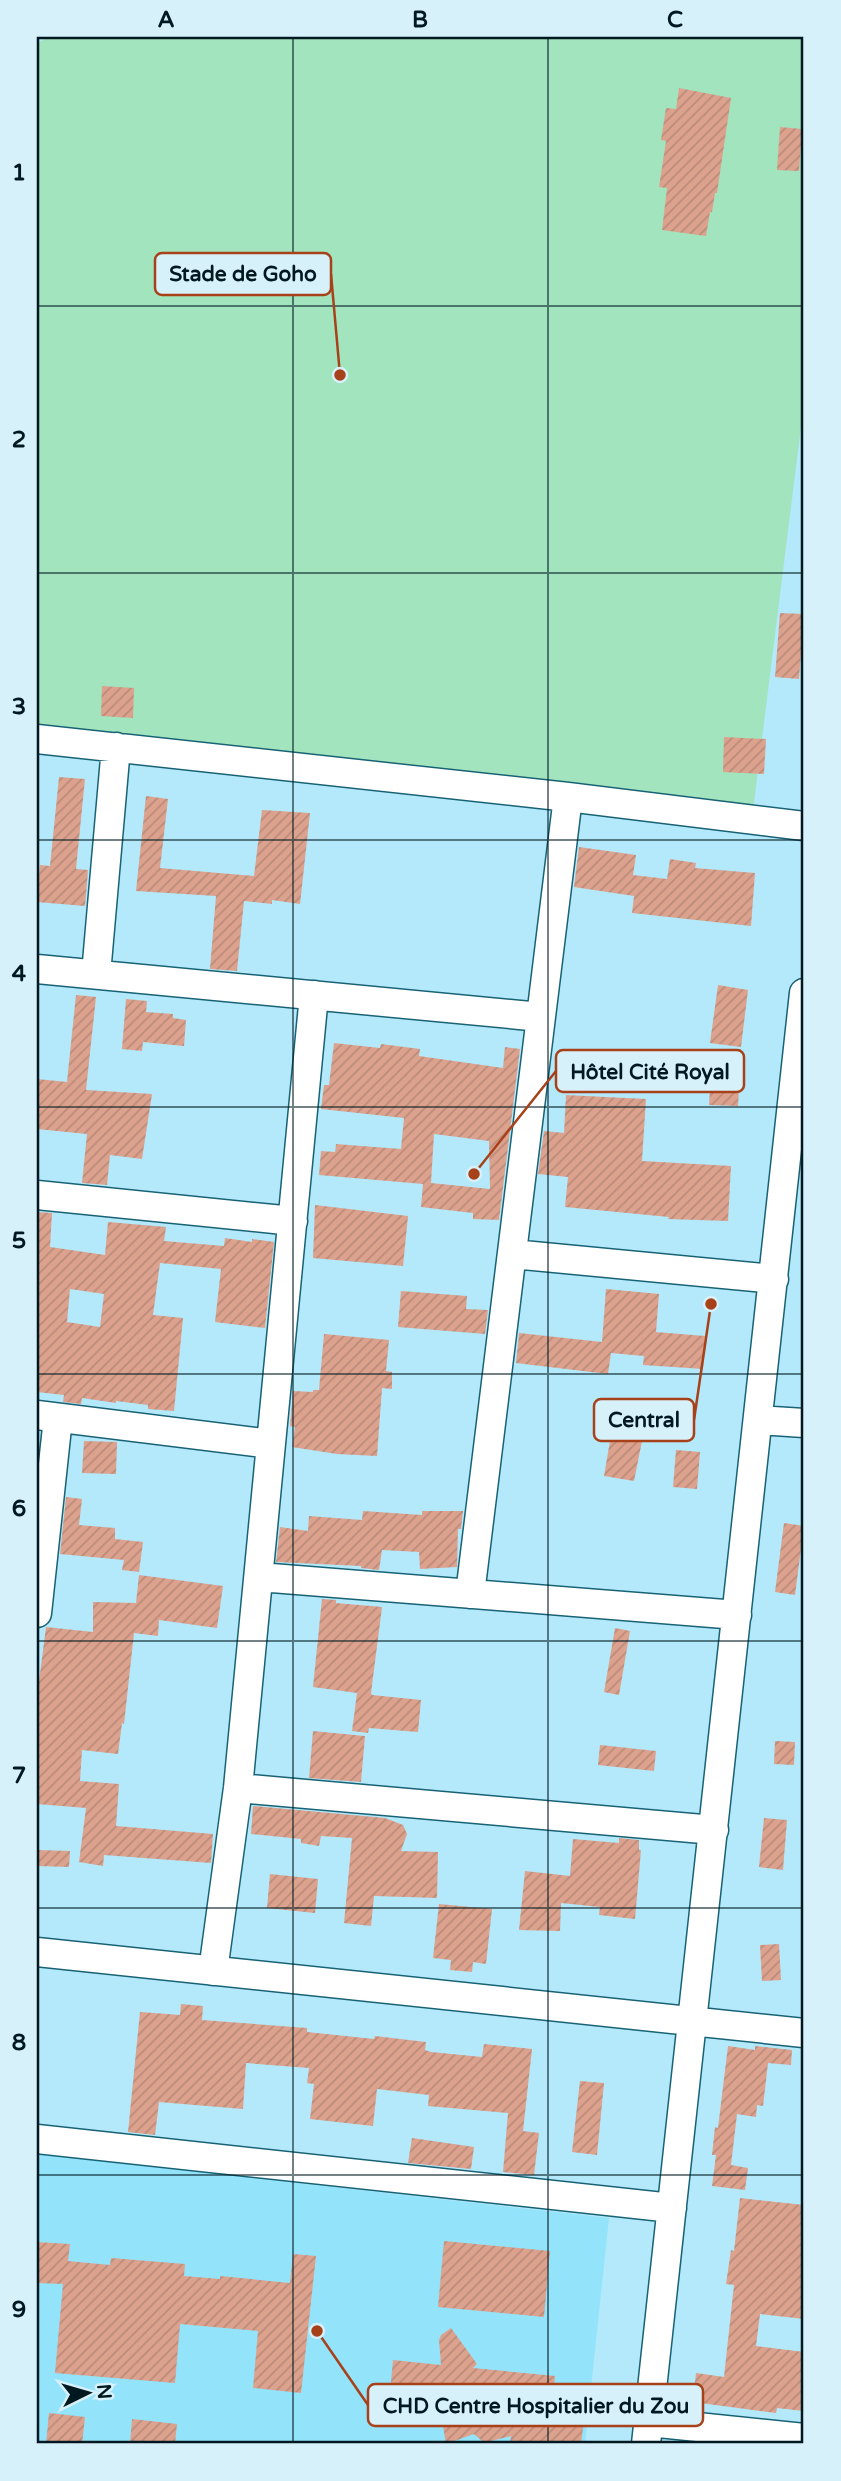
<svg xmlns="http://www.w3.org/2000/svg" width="841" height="2481" viewBox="0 0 841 2481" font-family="'Varela Round',sans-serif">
	<defs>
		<pattern id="building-hatch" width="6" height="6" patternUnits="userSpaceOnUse" patternTransform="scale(1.75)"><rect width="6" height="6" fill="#dca28e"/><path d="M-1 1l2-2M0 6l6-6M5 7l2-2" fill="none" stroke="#bb8b7a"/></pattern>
	</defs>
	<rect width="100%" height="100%" fill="#b3e9fa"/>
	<path fill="#93e3fb" d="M37 2154 609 2218 585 2444H37Z"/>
	<path fill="#a1e4be" d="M49 37H804V403L753 810 37 730V43Z"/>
	<path fill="url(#building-hatch)" fill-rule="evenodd" d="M679 88 731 98 717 193H715L712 212H710L706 236 662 230 667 188 659 187 666 141 661 140 666 108 676 109Z
		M780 127 802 129 799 171 777 170Z
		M780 613 804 614 799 679 775 677Z
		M102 686 134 688 133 718 101 716Z
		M724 737 766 739 764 774 723 772Z
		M59 777 85 779 76 869 88 870 85 906 37 902 40 865 50 866Z
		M146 796 168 799 160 868 254 876 262 810 310 813 300 904 272 900V904L244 901 237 971 210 969 216 896 136 891Z
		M579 847 636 855 633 875 667 879 670 859 696 863 695 868 755 873 751 926 632 913 634 896 574 887Z
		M718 985 748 990 741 1047 710 1043Z
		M76 995 96 997 86 1090 152 1094 142 1159 110 1155 107 1185 82 1183 87 1134 37 1129V1079L67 1082Z
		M126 999 147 1001 146 1012 173 1014V1018L186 1020 184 1046 143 1042 142 1051 122 1049Z
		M334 1043 380 1048 381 1044 420 1049 419 1056 503 1068 505 1047 520 1049 499 1220 473 1219V1213L421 1207 423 1184 319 1175 321 1151 335 1152 336 1144 401 1149 404 1118 321 1109 324 1085H329ZM434 1134 489 1141 490 1189 431 1183Z
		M710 1088 739 1089 738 1106 709 1105Z
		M566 1095 646 1099 642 1161 731 1166 728 1221 668 1219 669 1217 565 1207 568 1177 538 1174 544 1131 564 1133Z
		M315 1205 408 1216 403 1266 313 1258Z
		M37 1212 52 1213 50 1247 105 1255 108 1222 166 1227 164 1241 224 1246 225 1238 252 1242V1239L274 1242 265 1328 215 1322 221 1269 160 1263 153 1315 183 1318 174 1411 148 1409V1405L116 1401V1403L82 1398 81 1404 63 1402 64 1395 37 1392ZM70 1289 104 1294 100 1327 67 1322Z
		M606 1289 659 1294 656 1332 705 1336 703 1369 643 1365 644 1356 611 1353 608 1374 516 1363 519 1333 602 1342Z
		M401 1291 467 1296 466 1309 488 1310 485 1334 398 1327Z
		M324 1334 389 1340 386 1371 392 1372V1389L382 1388 377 1456 337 1454 292 1447 295 1427 290 1426 293 1391 313 1392V1390H319Z
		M611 1435 642 1441 634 1481 604 1476Z
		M84 1441 117 1442 116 1474 82 1473Z
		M676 1450 700 1452 697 1489 673 1487Z
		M66 1497 82 1499 79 1525 115 1528V1539L143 1542 139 1572 122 1570 124 1560 60 1554Z
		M363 1511 422 1515V1511H463L461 1529H458L457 1567 420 1569 419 1552 382 1550 379 1570 361 1568V1566L276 1562 280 1527 308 1531 309 1516 362 1520Z
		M784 1523 804 1526 795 1595 775 1592Z
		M139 1575 223 1586 217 1628 159 1620 158 1636 134 1633 124 1724 122 1723 118 1754 82 1750 80 1781 119 1784 116 1826 213 1834 211 1863 104 1855 103 1866 79 1862 86 1808 37 1804V1697L46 1627 93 1632V1602L136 1603Z
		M322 1599 336 1600V1603L382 1607 371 1693 372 1695 421 1700 418 1732 369 1728 368 1733 352 1731 357 1693 313 1687Z
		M615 1628 630 1631 619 1695 604 1692Z
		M313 1731 365 1736 361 1782 309 1778Z
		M775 1741 795 1742 794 1765 774 1764Z
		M600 1745 656 1751 654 1771 598 1765Z
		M253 1806 385 1818 403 1825 407 1834 401 1851 438 1852 437 1898 374 1896 371 1926 344 1923 352 1838 321 1836 319 1846 301 1843V1839L251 1834Z
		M764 1818 787 1820 783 1870 759 1867Z
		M619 1838 639 1840V1850H641L635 1919 599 1915 600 1907 561 1903 560 1931 519 1930 525 1871 570 1876 573 1839 619 1843Z
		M37 1850 70 1851 69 1867 37 1866Z
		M270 1874 318 1879 315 1913 267 1908Z
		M439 1904 492 1909 486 1964 473 1962 472 1972 450 1970 451 1960 433 1958Z
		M779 1944 781 1980 762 1981 760 1945Z
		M181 2004 203 2006 202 2020 307 2028V2032L374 2039 375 2036 426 2042 425 2050 431 2052 482 2057 484 2044 532 2049 523 2131 539 2133 534 2175 503 2172 508 2113 428 2106 429 2095 377 2089 373 2126 310 2119 314 2084 307 2083 309 2068 246 2063 243 2109 159 2102 155 2135 128 2132 140 2012 180 2015Z
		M728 2046 755 2050V2046L792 2050 791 2065 768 2063 763 2106 757 2105 756 2117 737 2114 731 2165 748 2168 745 2190 712 2186 716 2155H712L715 2127 718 2128Z
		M580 2081 604 2083 597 2155 572 2152Z
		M412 2138 474 2147 471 2169 408 2163Z
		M740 2198 804 2205V2319L760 2314 756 2346 804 2352V2411L777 2408 776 2413 693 2402 696 2373 724 2377 734 2285 726 2284 731 2250 734 2251Z
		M444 2241 550 2251 544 2317 438 2307Z
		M37 2242 70 2244 68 2261 110 2265 111 2258 185 2264 184 2276 220 2279V2276L290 2283 293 2254 316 2256 301 2393 253 2388 258 2331 180 2324 175 2383 55 2373 63 2284 37 2283Z
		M451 2328 477 2364 473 2368 555 2376 552 2408 585 2412 581 2444H510L511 2436 487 2442 482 2441 474 2434 446 2444 443 2426 444 2420 461 2400 390 2393 393 2360 441 2365 439 2340 441 2335Z
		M49 2413 85 2417 82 2444H46Z
		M132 2419 177 2424 175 2444H130Z"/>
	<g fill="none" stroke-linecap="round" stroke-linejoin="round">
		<g stroke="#186275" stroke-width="31">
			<path id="minor" d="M37 739 568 797 804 826
				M37 969 541 1017
				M96 974 116 747
				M37 1195 293 1221
				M512 1254 774 1279
				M37 1415 271 1444
				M758 1420 804 1423
				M259 1577 737 1615
				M470 1594 568 797
				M37 1613 58 1418
				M238 1788 714 1830
				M37 1952 804 2033
				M213 1971 238 1788 314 995
				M37 2139 672 2208
				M649 2422 804 2438
				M646 2444 804 993"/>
		</g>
		<use href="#minor" stroke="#fff" stroke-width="28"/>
	</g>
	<path fill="none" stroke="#001921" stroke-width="2" stroke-opacity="0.55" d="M293 37V2444M548 37V2444M37 306H804M37 573H804M37 840H804M37 1107H804M37 1374H804M37 1641H804M37 1908H804M37 2175H804"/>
	<path fill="none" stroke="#a74119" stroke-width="2.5" d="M340 375L331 274M474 1174L556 1071M711 1304L694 1420M317 2331L368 2405"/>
	<g fill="#a74119" stroke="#d7f1fa" stroke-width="2.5">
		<circle cx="340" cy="375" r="7"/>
		<circle cx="474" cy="1174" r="7"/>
		<circle cx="711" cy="1304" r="7"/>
		<circle cx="317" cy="2331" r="7"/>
	</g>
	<g fill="#d7f1fa" stroke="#a74119" stroke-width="2.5">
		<rect x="155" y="253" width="176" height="42" rx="7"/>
		<rect x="556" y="1050" width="188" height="42" rx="7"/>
		<rect x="594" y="1399" width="100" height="42" rx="7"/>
		<rect x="368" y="2384" width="335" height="42" rx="7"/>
	</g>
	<g font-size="21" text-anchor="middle" font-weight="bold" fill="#001921">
		<text x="243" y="281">Stade de Goho</text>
		<text x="650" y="1079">Hôtel Cité Royal</text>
		<text x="644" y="1427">Central</text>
		<text x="536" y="2413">CHD Centre Hospitalier du Zou</text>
	</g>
	<rect width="841" height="2481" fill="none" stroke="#d7f1fa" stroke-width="77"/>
	<g transform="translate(88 2393) rotate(85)" stroke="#d7f1fa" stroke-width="5" paint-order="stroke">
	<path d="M0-5L12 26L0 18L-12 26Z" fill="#001921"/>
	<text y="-10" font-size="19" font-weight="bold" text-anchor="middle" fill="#001921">N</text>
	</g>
	<rect x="38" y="38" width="764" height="2404" fill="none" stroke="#001921" stroke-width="2.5"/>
	<g font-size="23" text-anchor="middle" font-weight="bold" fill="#001921">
		<text x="166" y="27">A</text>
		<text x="420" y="27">B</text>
		<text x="675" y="27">C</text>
		<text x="19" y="180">1</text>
		<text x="19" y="447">2</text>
		<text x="19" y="714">3</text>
		<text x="19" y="981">4</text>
		<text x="19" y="1248">5</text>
		<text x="19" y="1516">6</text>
		<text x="19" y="1783">7</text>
		<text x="19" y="2050">8</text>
		<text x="19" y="2317">9</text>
	</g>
</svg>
